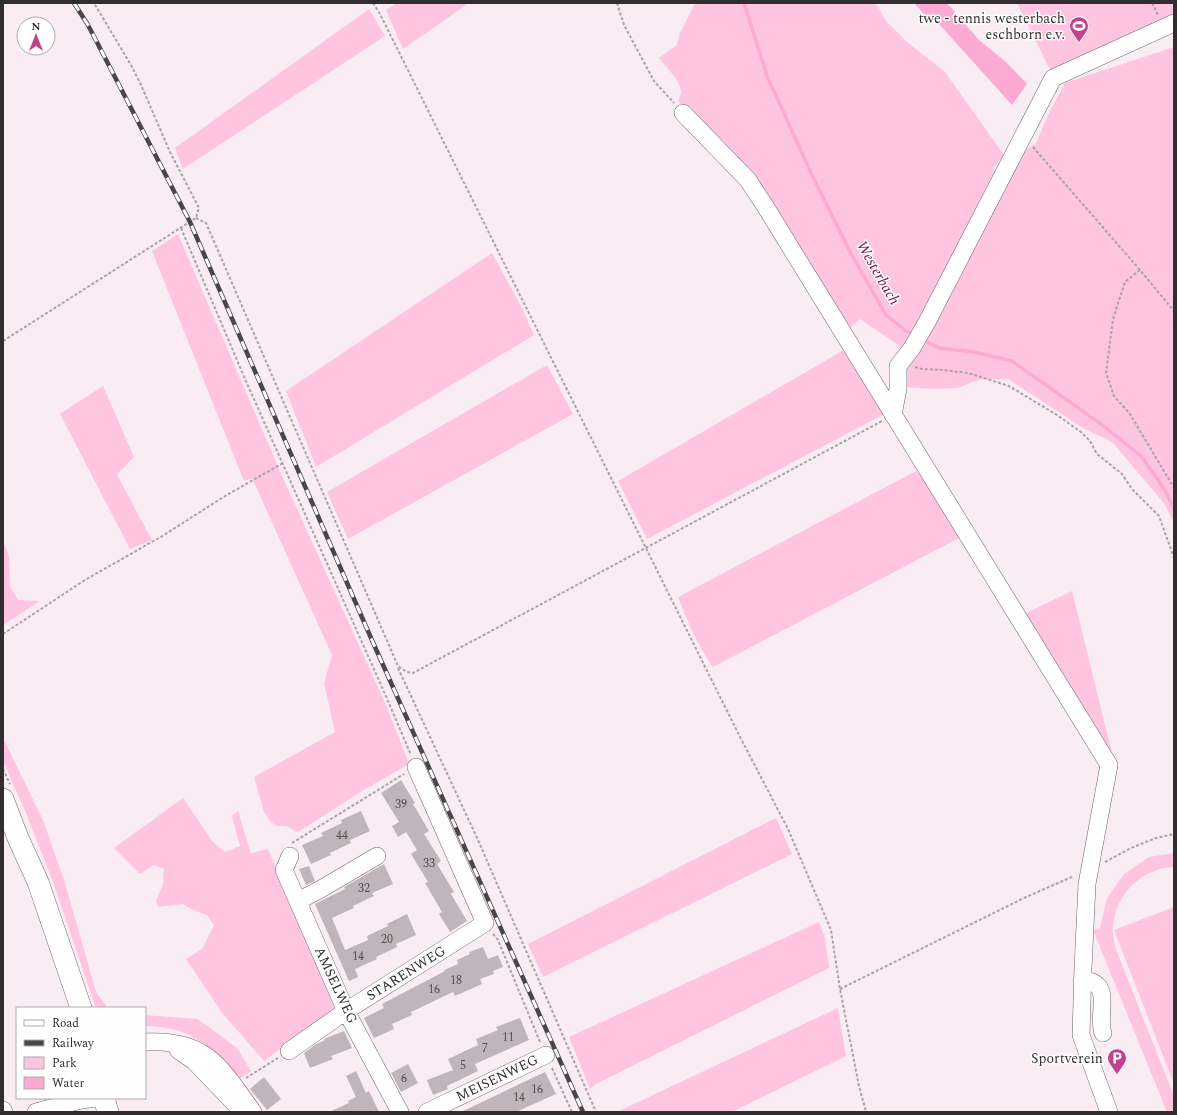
<svg xmlns="http://www.w3.org/2000/svg" width="1177" height="1115" viewBox="0 0 1177 1115" font-family="Spectral,serif">
	<rect width="100%" height="100%" fill="#f9edf3"/>
	<path fill="#ffc4e0" d="M397 3H469L403 49 386 10Z
		M695 3H876L886 21 907 42 945 72 1004 155 993 168 997 175 998 169 1036 143 1050 111 1065 83 1174 47V522L1163 502 1112 442 1083 428 1008 379H982L957 388 935 389 903 387V348L860 319 847 331 749 176 678 101C679 98 681 95 681 92 682 82 665 66 659 58L677 45 679 35Z
		M1017 3H1174V19L1052 74Z
		M369 9 385 36 183 169 175 148Z
		M178 234 279 469 386 705 409 764 362 791 298 832 286 826H277L271 822 264 812 254 777 335 732 324 683 332 655 252 478 244 481 152 251Z
		M492 253 521 306 534 335 316 467 286 391Z
		M849 347 888 412 647 539 618 481Z
		M547 365 573 414 348 539 327 492Z
		M103 386 134 457 117 475 152 540 130 549 60 414Z
		M916 471 940 500 959 538 713 667C697 645 688 622 678 597Z
		M3 540 9 556 10 586 18 600 40 601 3 625Z
		M1072 591 1113 757 1022 615Z
		M3 738 43 820 65 883 96 992 108 1008H96L53 882 26 813 3 761Z
		M183 798 213 842 225 852 240 846 232 816 238 811 251 854 258 851 268 849 335 1009 264 1061 223 1014 186 959 202 949 214 925 207 915 191 909 183 904 158 907 156 901 163 884 164 869 154 865 140 874 114 848Z
		M776 818 792 854 543 977 528 944Z
		M1174 853V867C1142 868 1116 894 1113 925 1112 932 1114 940 1115 947L1174 1096V1112H1167L1093 930 1100 928 1107 898 1124 874 1149 857Z
		M1174 907V1084L1114 930Z
		M819 922 825 938 829 968 596 1084 590 1089 569 1037Z
		M838 1008 846 1056 732 1112H617Z
		M145 1015 198 1019 237 1048 251 1071 241 1078C212 1047 190 1026 145 1026Z"/>
	<path fill="#fcaad3" d="M914 3H947L979 40 1006 62 1027 84 1012 105 940 25 923 13Z"/>
	<g fill="none" stroke-linecap="round" stroke-linejoin="round">
		<path stroke="#fcaad3" stroke-width="3.5" d="M744 3 767 76 812 175 850 252 886 315 906 331 915 335
			M922 339 939 348 974 352 1012 361 1101 424 1141 456 1165 490 1174 509"/>
	</g>
	<path fill="#c0b5ba" d="M401 780 415 803 413 804 429 831 424 834 441 861 437 864 454 892 451 894 467 921 450 932 439 914 442 912 425 883 428 882 411 854 417 850 406 832 398 837 392 826 399 822 381 793Z
		M361 811 370 831 350 840 351 843 330 853 331 855 311 864 302 845 323 836 321 833 342 823 341 820Z
		M384 864 393 884 372 893 374 896 353 906 354 908 332 918 345 950 368 940 367 936 388 926 387 924 407 914 416 935 396 944 397 947 376 957 377 959 355 969 358 977 349 981 315 904 345 889 344 887Z
		M309 866 315 881 306 885 299 869Z
		M483 947 488 959 498 955 503 967 493 971 494 974 480 979 482 984 455 996 453 992 411 1012 412 1015 392 1024 394 1029 374 1038 364 1018 384 1008 382 1004 445 971 444 970 458 964 457 960 470 954 469 952Z
		M520 1018 529 1040 475 1064 478 1071 447 1086 448 1089 433 1095 427 1080 453 1070 448 1059 478 1045 476 1039 498 1030 496 1027Z
		M344 1031 352 1048 331 1056 333 1059 310 1068 304 1053 315 1045 325 1040 324 1039Z
		M408 1064 418 1083 401 1092 391 1073Z
		M356 1071 366 1093 369 1091 379 1112H329L349 1103 348 1101 356 1097 346 1076Z
		M545 1072 556 1094 516 1112H461Z
		M264 1077 281 1099 267 1110 250 1089Z"/>
	<g fill="none" stroke-linecap="round" stroke-linejoin="round">
		<g stroke="#6f6469" stroke-width="18">
			<path id="minor" d="M683 113 748 180 765 206 1109 765 1087 884 1083 968 1081 1035 1109 1112
				M893 415 898 389V366L912 348 927 322 1053 78 1174 23
				M290 856 284 870 346 1011 400 1112
				M298 901 321 889 377 856
				M1082 980C1115 982 1096 1013 1103 1033
				M145 1042C207 1039 220 1066 253 1112
				M178 1050 194 1061 240 1109
				M289 1051 346 1011 485 923 416 767
				M3 1110 4 1112
				M36 1112 81 1100 97 1098
				M427 1112 546 1055"/>
		</g>
		<g stroke="#6f6469" stroke-width="22">
			<path id="major" d="M3 799 18 838 38 882 81 1008
				M104 1098 108 1112"/>
		</g>
		<path stroke="#aba2a7" stroke-width="2" stroke-dasharray="3 2" stroke-linecap="butt" d="M373 3 380 14 739 735 788 829 831 930 840 989 859 1086 866 1112
			M617 3 624 25 654 81 674 103
			M1152 3 1158 15
			M1033 147 1140 270 1174 311
			M196 218 206 223 398 666 407 672 413 673 882 421
			M181 228 245 379 385 694 411 755
			M1140 270 1125 282 1113 319 1106 373 1114 396 1130 414 1174 488
			M3 341 196 218 199 208 170 152 141 85 131 65 94 3
			M915 367 922 369 943 370 968 373 1009 386 1057 415 1081 432 1090 441 1097 454 1122 474 1132 489 1159 516 1174 558
			M3 634 85 580 164 535 225 496 283 463
			M398 668 478 840 596 1112
			M3 769 10 784
			M292 843 404 774
			M1105 862 1131 848 1156 838 1174 834
			M493 934 498 940 540 1042
			M840 989 1026 897 1074 876
			M552 1068 572 1112
			M246 1078 278 1058"/>
		<use href="#minor" stroke="#fff" stroke-width="17"/>
		<use href="#major" stroke="#fff" stroke-width="21"/>
		<g stroke="#4a4548" stroke-width="4.5">
			<path id="rail" d="M74 3 88 25 190 222 371 638 583 1112"/>
		</g>
		<use href="#rail" stroke="#fefefe" stroke-width="3" stroke-dasharray="9" stroke-linecap="butt"/>
	</g>
	<defs>
		<g id="stadium-pin" transform="scale(1)"><path d="M0 17L-7.5 6A9.5 9.5 0 1 1 7.5 6Z" fill="#c3428c" stroke="#fefefe"/><path d="M0-5a6.5 5 0 1 0 0 10a6.5 5 0 1 0 0-10ZM-3.5-1.8h7v3.6h-7Z" fill="#fff"/></g>
		<g id="parking-pin" transform="scale(1)"><path d="M0 17L-7.5 6A9.5 9.5 0 1 1 7.5 6Z" fill="#c3428c" stroke="#fefefe"/><path d="M-3.5-5.5H1a3.5 3.5 0 0 1 0 7H-1V5.5H-3.5ZM-1-3.4V-.6H.8a1.4 1.4 0 0 0 0-2.8Z" fill="#fff"/></g>
	</defs>
	<g fill-rule="evenodd">
		<use href="#stadium-pin" x="1079" y="26"/>
		<use href="#parking-pin" x="1117" y="1058"/>
	</g>
	<g text-anchor="middle" dominant-baseline="central" stroke-width="3" stroke-linejoin="round" paint-order="stroke">
		<g font-size="12" fill="#565052">
			<text x="401" y="804">39</text>
			<text x="342" y="835">44</text>
			<text x="429" y="863">33</text>
			<text x="364" y="888">32</text>
			<text x="387" y="939">20</text>
			<text x="358" y="956">14</text>
			<text x="456" y="980">18</text>
			<text x="434" y="989">16</text>
			<text x="508" y="1037">11</text>
			<text x="485" y="1048">7</text>
			<text x="463" y="1065">5</text>
			<text x="404" y="1078">6</text>
			<text x="537" y="1089">16</text>
			<text x="519" y="1097">14</text>
		</g>
		<g font-size="14" fill="#322e30" stroke="#fefefe" text-anchor="end">
			<text x="1065" y="18">twe - tennis westerbach<tspan x="1065" dy="16">eschborn e.v.</tspan></text>
			<text x="1103" y="1058">Sportverein</text>
		</g>
		<g font-size="14" fill="#322e30" stroke="#fefefe">
			<text transform="translate(406 973) rotate(-32)">STARENWEG</text>
			<text transform="translate(336 985) rotate(65)">AMSELWEG</text>
			<text transform="translate(497 1078) rotate(-26)">MEISENWEG</text>
		</g>
		<g font-size="15" font-style="italic" fill="#6c0e49" stroke="#fefefe">
			<text transform="translate(878 273) rotate(60)">Westerbach</text>
		</g>
	</g>
	<rect width="1177" height="1115" fill="none" stroke="#322e30" stroke-width="8"/>
	<rect x="16" y="1007" width="130" height="92" fill="#fefefe" stroke="#acabac"/>
	<rect x="24" y="1020" width="20" height="6" fill="#ffffff" stroke="#acabac"/>
	<text x="52" y="1027" font-size="12" fill="#322e30">Road</text>
	<rect x="24" y="1040" width="20" height="6" fill="#4a4548" stroke="#acabac"/>
	<text x="52" y="1047" font-size="12" fill="#322e30">Railway</text>
	<rect x="24" y="1057" width="20" height="12" fill="#ffc4e0" stroke="#acabac"/>
	<text x="52" y="1067" font-size="12" fill="#322e30">Park</text>
	<rect x="24" y="1077" width="20" height="12" fill="#fcaad3" stroke="#acabac"/>
	<text x="52" y="1087" font-size="12" fill="#322e30">Water</text>
	<g transform="translate(36 36)"><circle r="19" fill="#fefefe" stroke="#acabac"/>
	<path d="M0-3L7 15L0 10L-7 15Z" fill="#c3428c"/>
	<text y="-6" font-size="11" font-weight="bold" text-anchor="middle" fill="#322e30">N</text>
	</g>
</svg>
